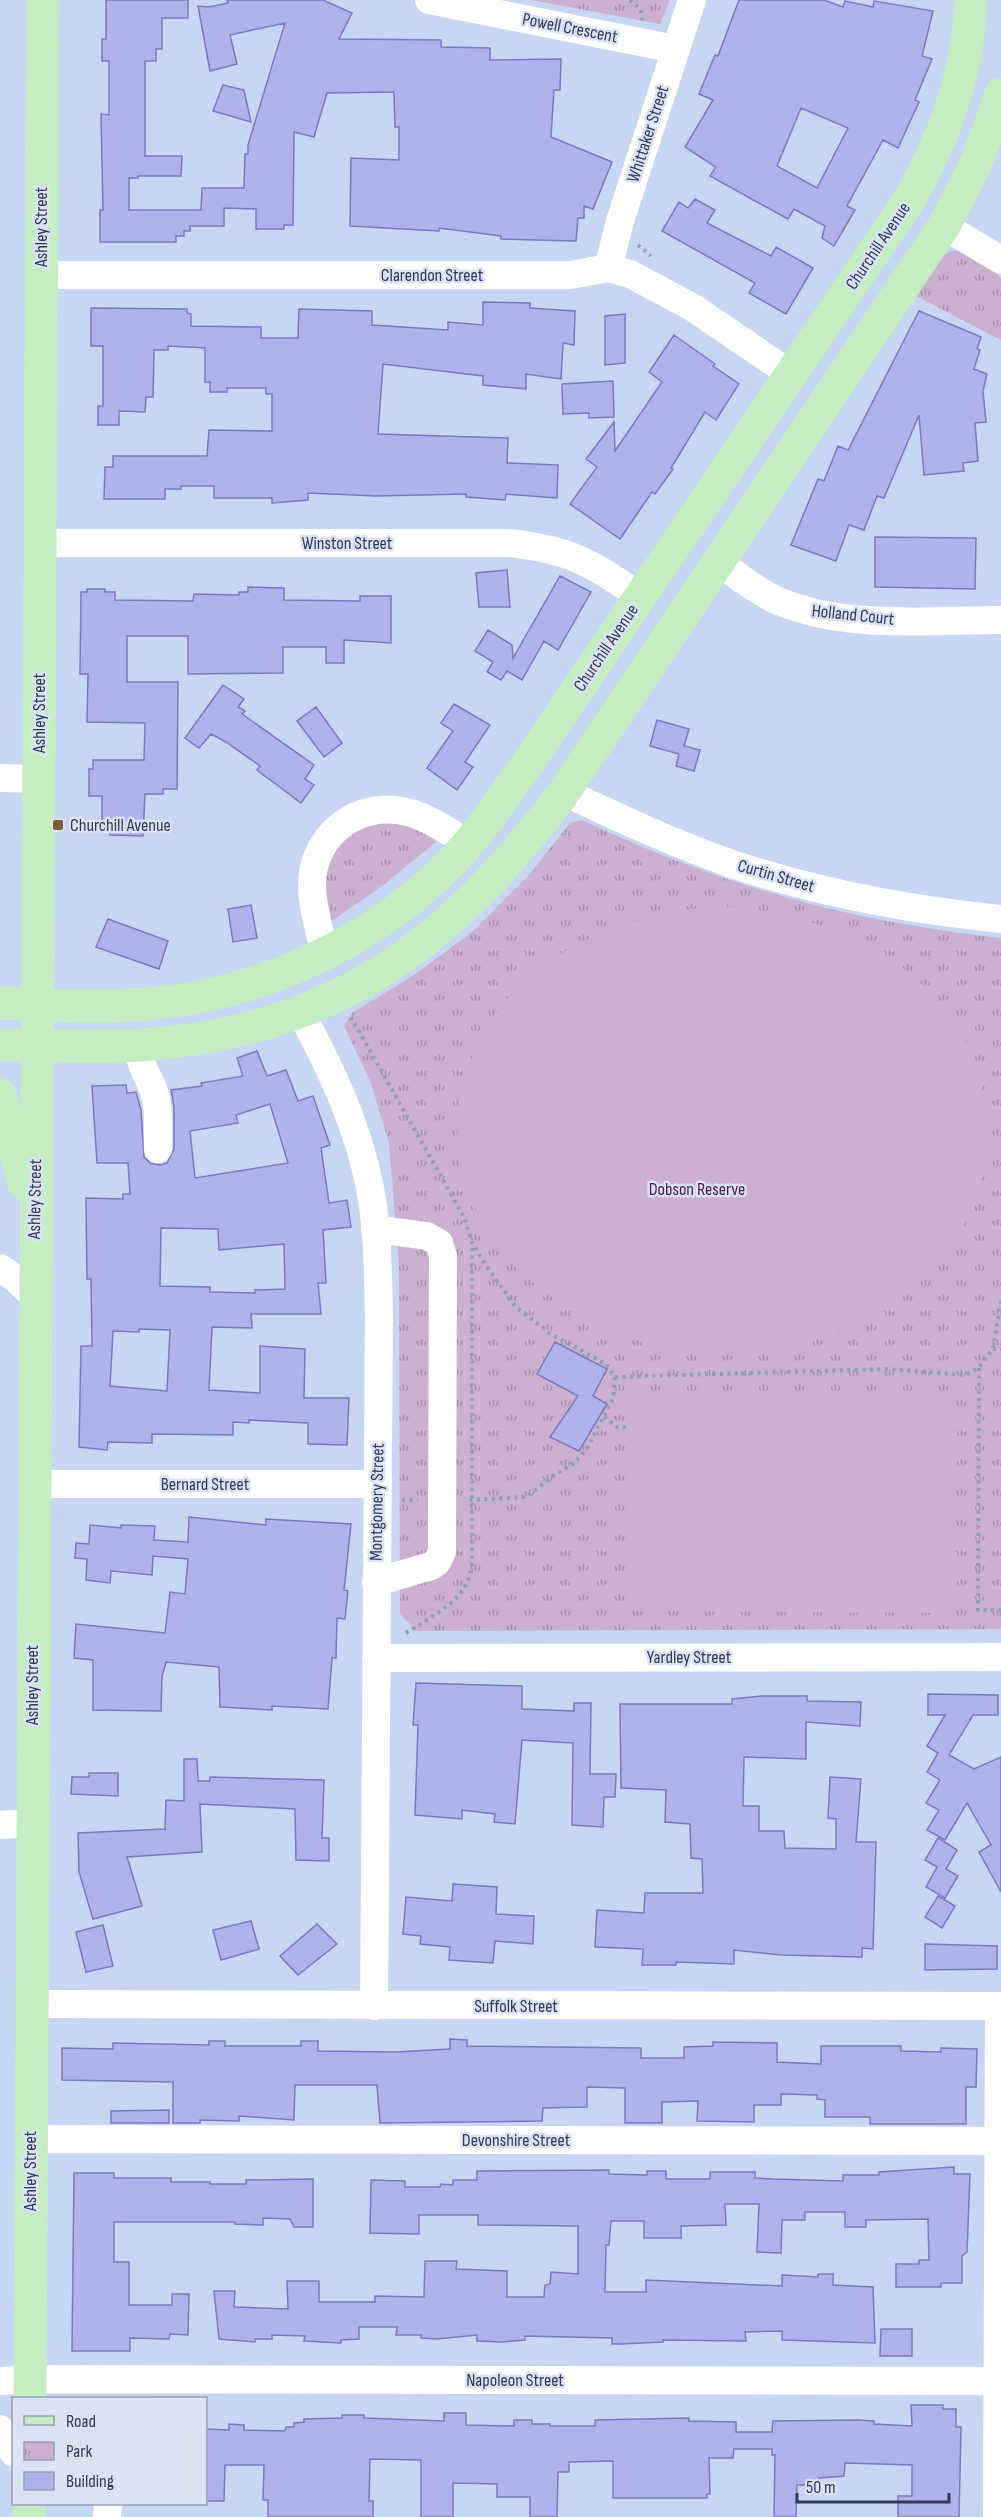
<svg xmlns="http://www.w3.org/2000/svg" width="1001" height="2517" viewBox="0 0 1001 2517" font-family="'Sofia Sans Condensed',sans-serif">
	<defs>
		<pattern id="park-tufts" width="24" height="20" patternUnits="userSpaceOnUse" patternTransform="scale(1.5)"><rect width="24" height="20" fill="#cbb0cf"/><path d="M3 7l-1-3M5 7V3M7 7l1-3M15 17l-1-3M17 17v-4M19 17l1-3" fill="none" stroke="#a590ab"/></pattern>
	</defs>
	<rect width="100%" height="100%" fill="#c6d6f3"/>
	<path fill="url(#park-tufts)" d="M531 0H670L660 24Z
		M952 251H961L997 273 1001 279V340L912 294 945 254Z
		M390 820 426 833 436 842 386 883 332 921 326 909V863L332 851 356 828Z
		M582 820C722 886 848 921 1001 938V1629L417 1631 400 1614 399 1265 389 1143 371 1083 344 1026 352 1013 411 977 471 933 529 875 570 823Z"/>
	<path fill="#cbb0cf" d="M723 906C845 915 976 980 986 1117 988 1155 982 1194 962 1228 902 1333 755 1373 643 1342 605 1331 572 1312 541 1289 483 1246 447 1173 460 1100 483 972 603 913 723 906Z
		M640 1391 941 1392 954 1396 957 1406 955 1606 941 1613 639 1611 630 1608 625 1595 628 1401 631 1393Z"/>
	<path fill="#b0b2ec" stroke="#7979c1" stroke-width="1.5" fill-rule="evenodd" d="M106 0H188V18H162V49H156V61H145V156H182L181 176H138V178H129V210H201L202 188H244L245 154H248V145L285 23 230 35 237 64 210 71 198 6 209 7 228 3 227 0H323L352 13 339 39 441 40V47L490 48V60L561 59 560 90H554L551 137 612 162 593 209 584 206V218H578L576 241 501 239V236L439 228V231L350 226 351 158 399 160V127H395L394 92 327 93 314 137 294 132 293 225H284V229H256V209L224 208V226H190V231H184V236H176V242H100V210H103L101 114 109 115V61H102V39H106Z
		M739 0H824L843 7 845 1 873 7 874 1 933 11 922 56 932 59 915 100 919 102 898 148 883 140 847 206 855 210 834 246 822 238 825 226 794 209 788 219 710 176 716 167 685 147 713 100 699 94 715 55 718 56ZM801 108 848 128 817 188 777 166Z
		M223 85 244 90 251 122 213 111Z
		M695 199 715 210 707 223 771 256 776 247 813 268 786 314 749 293 755 283 662 231 679 202 688 208Z
		M483 302 530 303V308L575 311 574 345 563 343 561 379 526 374V389L483 385V376L383 364 378 434 508 438 507 463 558 465 557 498 506 494 505 500 466 497V494L376 496 308 493V500L272 503V498H214V486H181V489H165V499H104L105 467H113V456H207L209 430 272 431V394H266V388H227V392H210V382H205V348L168 346V350H154L153 397H146L145 412 119 411V425H98V406H103V346H91V308L187 309V313L191 314V326L261 327V338H298L299 309 372 311V325L448 330V322L483 325Z
		M919 311 981 337 977 349 980 350 974 369 987 374 983 391 986 422 975 423 978 461 963 463 964 471 924 475 919 415 884 498 877 496 864 530 849 525 836 561 791 545 818 479 824 481 838 446 848 450Z
		M625 314V363L605 365V316Z
		M674 335 715 364 713 366 739 384 716 420 705 412 671 468 673 469 655 494 652 492 620 539 570 504 597 467 586 459 614 422 615 451 662 382 649 372Z
		M613 381 614 417 589 418V413L563 414 562 384Z
		M875 537 976 538 975 589 875 587Z
		M507 570 510 607H479L476 573Z
		M560 576 591 592 558 650 544 641 522 680 507 671 501 680 487 672 493 662 475 651 488 630 512 645 513 658Z
		M248 587 284 588V600L360 601V596H391V643L344 640V663H326V647H283V673L188 674V636H127V682H178L177 789H163V794H145L143 836 110 835 111 821H102V796H89V769H93V760H144L145 723 87 722 88 674H80L81 592H87V589H105V592H115V600L193 601 194 594 239 595V592H248Z
		M223 685 244 699 238 707 245 711 242 714 314 765 305 779 314 785 301 803 257 770 260 766 226 742 211 734 199 748 185 738Z
		M454 704 490 725 465 762 473 767 457 790 427 768 453 731 441 723Z
		M316 707 342 743 324 757 297 721Z
		M657 720 689 729 684 746 700 750 694 771 676 766 679 754 650 746Z
		M251 905 257 938 233 942 228 909Z
		M108 919 168 941 159 969 96 947Z
		M257 1051 267 1076 286 1070 298 1101 313 1096 330 1145 321 1148 329 1203 347 1200 351 1227 323 1230 326 1283H318L321 1314H251L252 1328 212 1327 209 1390 260 1393V1346L305 1349 304 1398H349L347 1445 308 1444V1423L249 1420V1423L233 1422V1435L152 1434V1443L108 1442 107 1450 79 1447 81 1346H92L91 1279H87L86 1198 123 1199V1194H130L128 1163H97L92 1086 126 1085 127 1093 136 1092 141 1110 144 1157 150 1163 159 1165 167 1163 174 1149V1107L171 1090 202 1086 201 1083 243 1076 237 1058ZM270 1104 288 1163 195 1178 190 1131 238 1123 236 1115ZM161 1228 218 1229 219 1250 284 1244 285 1289 255 1290V1293L210 1292V1287L160 1286ZM139 1329 170 1330 167 1391 110 1386 113 1331 139 1332Z
		M555 1342 607 1369 593 1396 607 1404 579 1451 550 1437 578 1396 537 1374Z
		M189 1517 266 1525V1519L351 1524 344 1590 348 1591 345 1619 337 1618 336 1658H332L328 1709 272 1706V1710L220 1707 219 1667 166 1662 162 1677 161 1711 93 1710V1660L74 1658 76 1624 165 1633 170 1592 185 1594 188 1559 153 1556 152 1575 111 1571 110 1583 86 1580 87 1559 75 1558 76 1543 89 1544 90 1525 121 1528V1525L155 1526 154 1540 188 1542Z
		M416 1683 522 1686V1709L574 1711V1703H591L590 1774H616L615 1797H604L603 1827 572 1825 573 1743 522 1740 515 1824 494 1822 495 1814 462 1810V1819L415 1815 418 1725H413Z
		M928 1694 998 1695V1715H973L949 1755 974 1769 1001 1757V1892L979 1852 991 1845 967 1803 945 1840 927 1830 939 1810 926 1803 940 1780 927 1772 938 1753 927 1746 945 1715H928Z
		M762 1696H807V1701L861 1702 860 1726 806 1722V1759L744 1757 743 1806H759V1831H784L785 1848 836 1849V1819L828 1818 830 1777 861 1779 856 1842H876L873 1949 862 1948V1957L781 1955 734 1950V1964L676 1962V1965H642L643 1949 595 1947 597 1910 644 1913 645 1893H703L702 1859 691 1858 690 1824 665 1822 666 1790 621 1788 620 1704H732V1699Z
		M184 1759H197L198 1781H210V1777L324 1780 322 1838H329V1861L296 1860 295 1809 200 1804 202 1852 127 1857 142 1906 93 1919 79 1872 78 1833 165 1829 166 1800 184 1801Z
		M89 1773H118V1796L71 1794 72 1777H89Z
		M938 1838 957 1850 946 1869 958 1876 945 1898 926 1887 937 1867 925 1860Z
		M453 1884 497 1887 496 1914 534 1916 533 1944 495 1941 493 1963 449 1960 450 1947 420 1944 421 1936 403 1934 406 1897 452 1901Z
		M938 1896 955 1906 942 1928 925 1917Z
		M251 1921 259 1949 221 1960 213 1930Z
		M317 1924 337 1944 298 1975 280 1956Z
		M103 1925 113 1966 86 1972 76 1932Z
		M925 1944 997 1946V1969L925 1970Z
		M450 2039 467 2040V2046L641 2048V2058H684V2047L713 2046V2042L777 2043V2062L821 2064V2046H901V2051L941 2052V2048L977 2049 976 2087H966V2124H870V2117H825V2100L817 2099V2095L781 2094V2105H754V2122L697 2121 698 2101 662 2102V2123H625V2088L587 2087V2107L543 2108 542 2121 380 2123 377 2085H295L294 2120 239 2116V2121L200 2120V2123H173V2082L62 2080V2048L113 2049V2043L209 2045V2041H225V2046H301V2041H318V2051L395 2052 450 2049Z
		M169 2110V2123H111V2111Z
		M954 2167V2174H970L967 2252 962 2256V2283H941V2287H896V2264H919V2260H929L928 2219 866 2220V2227H845V2212H805V2220H782L781 2253 757 2252 759 2204H725L726 2225 681 2226V2238H644V2221H611L609 2245H606L605 2292H646V2280L782 2286V2275L818 2277V2274H833V2285L873 2287 875 2343 782 2340V2331L745 2332 746 2341 663 2340V2342L621 2344H612V2338L525 2336V2340L503 2342 477 2341V2335L437 2339 421 2338V2335H396L397 2327H359V2339L341 2340V2343L304 2341 305 2336 272 2335V2339H255V2342L219 2339 214 2291H235L234 2307 288 2309 287 2281H319V2302H375V2296L424 2297 425 2261H457L456 2269 507 2271V2297H544L545 2285 550 2284 551 2272 578 2274V2226L478 2225V2215H419V2234L370 2233 371 2180 405 2181V2187H440L441 2184 453 2185V2180H477V2171L609 2170V2174L647 2175V2171H666V2179H710V2172H755V2178L773 2179 843 2181V2175H879V2172Z
		M74 2173H114V2178H171V2182H210V2184H246V2180L313 2179V2227H294L290 2219 263 2218V2225L235 2224V2222H114V2262H129V2305H172V2294H189L188 2335 170 2334 169 2339 130 2338V2351H72Z
		M881 2329H912V2356H880Z
		M911 2405H943V2409H956V2427H961L959 2517H898V2496H912V2465L845 2463 844 2476 819 2478 820 2485H797L796 2517H774L775 2455H772V2449H734L733 2458H709L710 2494H707V2498H613V2461L569 2462V2472H558L557 2517H530V2497H497V2484L453 2483V2517H421V2460L370 2459 369 2501H373V2517H268V2500H263L264 2465H225L224 2501H206V2429L229 2430V2424L244 2425V2430L285 2431 286 2427H294V2423L304 2422V2419L342 2418V2415H364V2418L444 2421V2413H466V2425L514 2426V2420H532V2424H550V2426H595V2420L689 2418V2421L736 2422V2432H772L773 2421 858 2420 874 2421V2424L912 2426Z"/>
	<g fill="none" stroke-linecap="round" stroke-linejoin="round">
		<path stroke="#8e9ebb" stroke-width="4" stroke-dasharray="3 4.5" stroke-linecap="butt" d="M630 0 641 10 642 20
			M638 245 651 256
			M351 1017 464 1217 472 1242 483 1261 515 1306 549 1333 606 1364 615 1377 613 1399 587 1448 574 1463 554 1475 527 1497 465 1500
			M993 1349H1001
			M979 1368 978 1610H1001
			M615 1377 886 1369 966 1375 979 1367 993 1349 1001 1301
			M604 1417 617 1427H627
			M402 1500H418
			M406 1633C432 1616 467 1601 472 1566V1242"/>
		<path stroke="#fff" stroke-width="28" d="M429 0 675 49
			M944 226 1001 260
			M608 268 620 221 692 0
			M41 275H571L608 268 630 274 692 307 792 375
			M39 543H508C572 550 589 562 641 597
			M718 562C737 575 755 590 776 600 845 630 928 620 1001 620
			M0 778 39 779
			M564 792C619 818 675 844 732 864 819 893 910 910 1001 919
			M325 953C320 931 312 908 312 885 312 835 358 800 407 812 428 817 449 832 468 843
			M301 1013C331 1069 358 1126 370 1188 378 1230 378 1274 379 1316L374 2006
			M139 1045C138 1065 150 1077 155 1095 160 1112 157 1133 158 1149
			M375 1229 427 1236 439 1243 443 1256 442 1552 437 1562 431 1566 376 1582
			M0 1268 15 1278 35 1297
			M33 1484H377
			M376 1658 1001 1657
			M0 1825 31 1823
			M30 2004 1001 2006
			M30 2139 1001 2141
			M0 2381 30 2379 1001 2381
			M0 2429 14 2453
			M107 2517 108 2504
			M997 2517 999 2006"/>
		<path stroke="#c5edc1" stroke-width="33" d="M0 1003C48 1005 98 1008 146 1004 266 995 390 935 469 843 488 820 505 794 523 770L909 200C945 137 968 74 971 0
			M0 1045C46 1045 94 1048 141 1045 335 1032 451 943 564 792L944 226 977 161 1001 94
			M0 1095 24 1184
			M30 2398 43 0
			M29 2517V2504"/>
	</g>
	<rect fill="#796132" stroke="#dbe3f2" stroke-width="2" x="52" y="819" width="12" height="12" rx="3"/>
	<g text-anchor="middle" dominant-baseline="central" stroke-width="5" stroke-linejoin="round" paint-order="stroke">
		<g font-size="18" fill="#2c3b58" stroke="#dbe3f2">
			<text transform="translate(570 28) rotate(11)">Powell Crescent</text>
			<text transform="translate(648 134) rotate(-72)">Whittaker Street</text>
			<text transform="translate(41 227) rotate(-90)">Ashley Street</text>
			<text transform="translate(878 246) rotate(-56)">Churchill Avenue</text>
			<text x="432" y="275">Clarendon Street</text>
			<text x="347" y="543">Winston Street</text>
			<text transform="translate(853 615) rotate(6)">Holland Court</text>
			<text transform="translate(606 648) rotate(-56)">Churchill Avenue</text>
			<text transform="translate(39 713) rotate(-90)">Ashley Street</text>
			<text transform="translate(776 876) rotate(16)">Curtin Street</text>
			<text transform="translate(35 1199) rotate(-89)">Ashley Street</text>
			<text x="205" y="1484">Bernard Street</text>
			<text transform="translate(377 1502) rotate(-89)">Montgomery Street</text>
			<text x="689" y="1657">Yardley Street</text>
			<text transform="translate(32 1685) rotate(-90)">Ashley Street</text>
			<text x="516" y="2006">Suffolk Street</text>
			<text x="516" y="2140">Devonshire Street</text>
			<text transform="translate(30 2171) rotate(-90)">Ashley Street</text>
			<text x="515" y="2380">Napoleon Street</text>
		</g>
		<g font-size="18" fill="#2c3b58" stroke="#dbe3f2" text-anchor="start">
			<text x="70" y="825">Churchill Avenue</text>
		</g>
		<g font-size="18" fill="#4a1751" stroke="#dbe3f2">
			<text x="697" y="1189">Dobson Reserve</text>
		</g>
	</g>
	<rect x="12" y="2397" width="195" height="108" fill="#dbe3f2" stroke="#95a0b4" stroke-width="1.5"/>
	<rect x="24" y="2416" width="30" height="9" fill="#c5edc1" stroke="#95a0b4" stroke-width="1.5"/>
	<text x="66" y="2427" font-size="18" fill="#2c3b58">Road</text>
	<rect x="24" y="2442" width="30" height="18" fill="url(#park-tufts)" stroke="#95a0b4" stroke-width="1.5"/>
	<text x="66" y="2457" font-size="18" fill="#2c3b58">Park</text>
	<rect x="24" y="2472" width="30" height="18" fill="#b0b2ec" stroke="#95a0b4" stroke-width="1.5"/>
	<text x="66" y="2487" font-size="18" fill="#2c3b58">Building</text>
	<path d="M797 2493v9h152v-9" fill="none" stroke="#2c3b58" stroke-width="3"/>
	<text x="806" y="2493" font-size="18" fill="#2c3b58" stroke="#dbe3f2" stroke-width="4.5" paint-order="stroke">50 m</text>
</svg>
